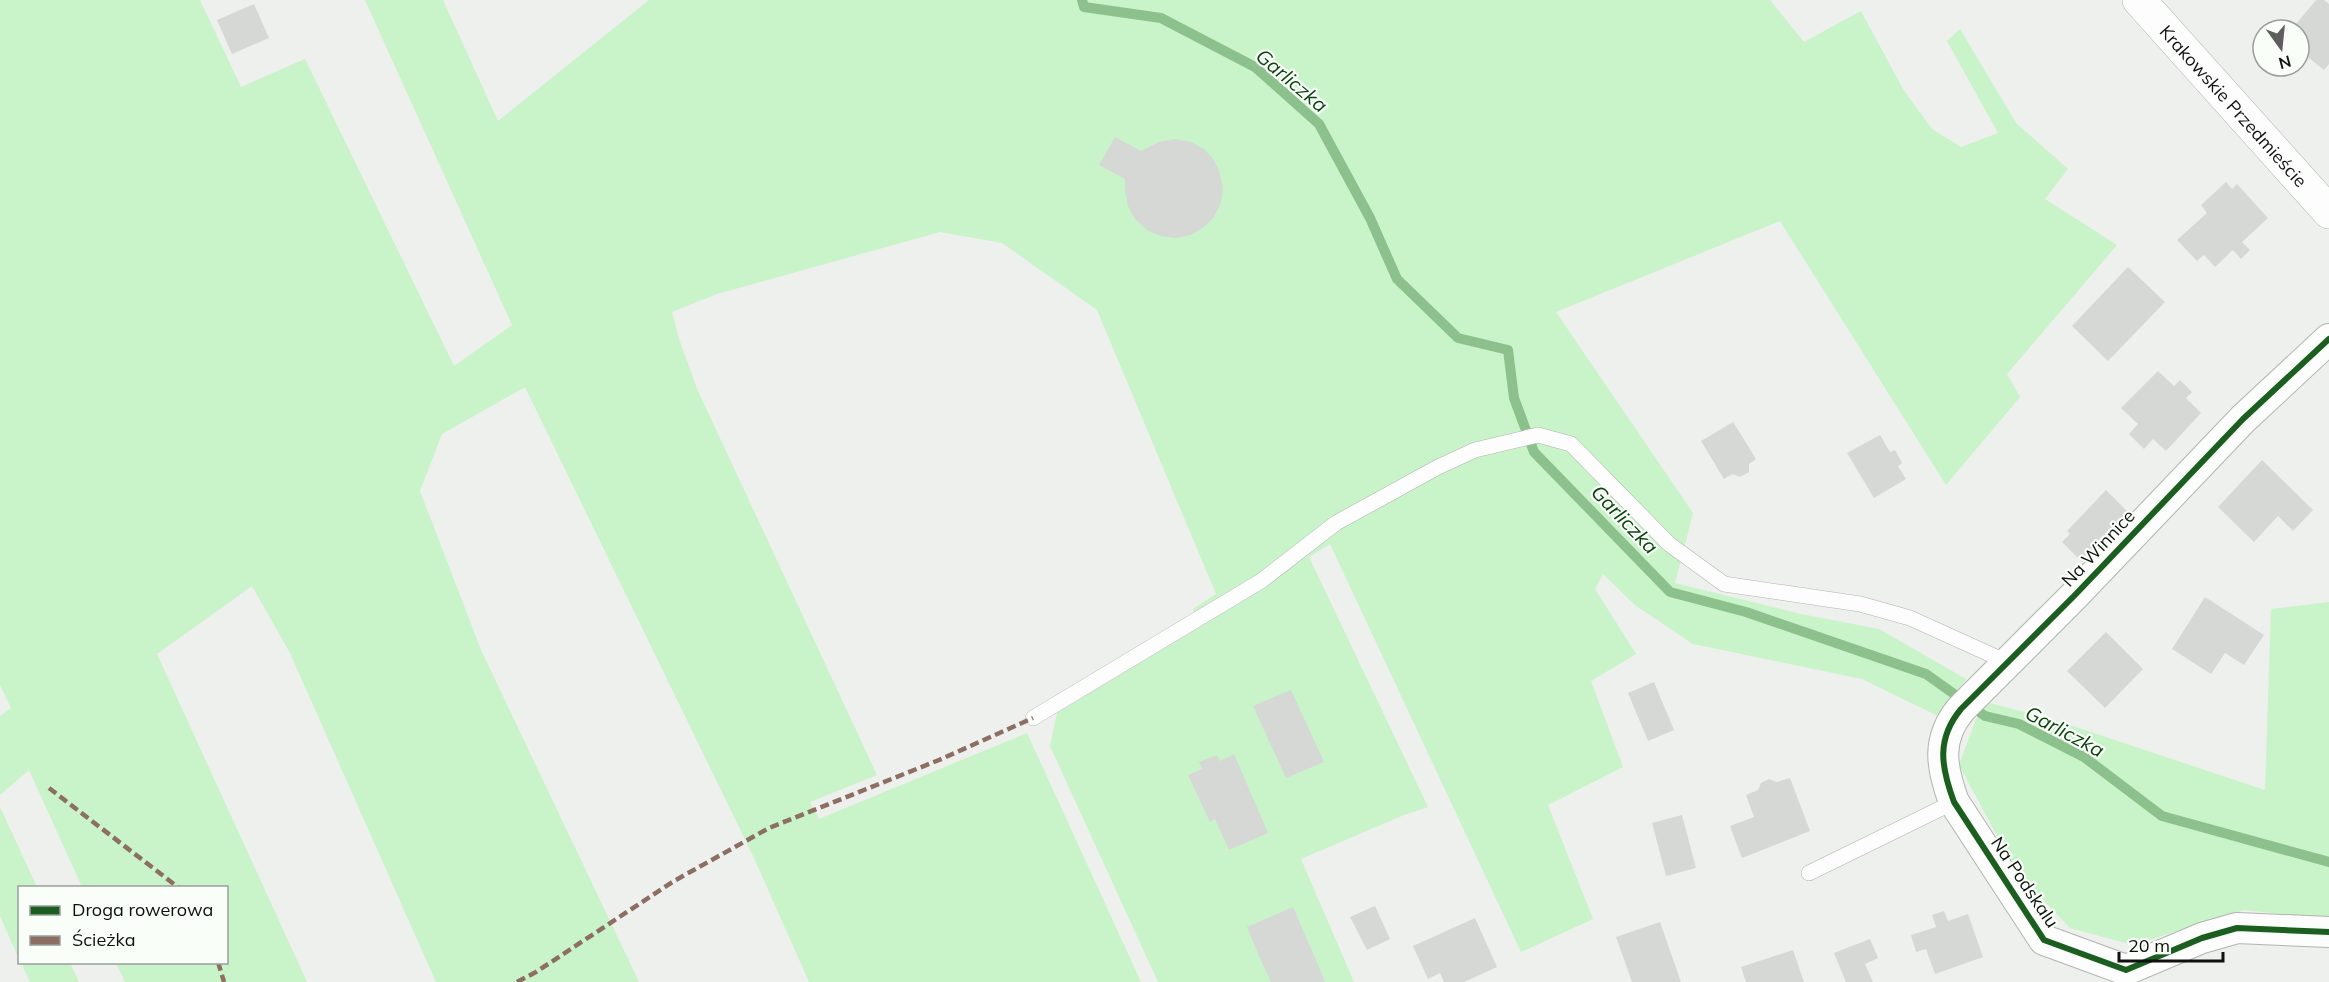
<svg xmlns="http://www.w3.org/2000/svg" width="2329" height="982" viewBox="0 0 2329 982" font-family="Mulish,sans-serif">
	<rect width="100%" height="100%" fill="#edf0ed"/>
	<path fill="#c9f3c8" d="M0 0H200L241 87 305 59 454 366 512 325 365 0H443L498 121 649 0H1770L1804 42 1861 11 1903 89 1932 129 1961 147 1998 133 1947 41 1960 29 2016 123 2068 169 2045 199 2117 245 2007 374 2020 397 1946 485 1780 221 1556 312 1693 513 1675 583 1801 614 1879 629 1966 679 1938 716 1862 679 1693 644 1635 605 1603 574 1595 589 1636 654 1591 681 1623 767 1548 805 1593 919 1521 952 1330 544 1309 557 1428 807 1404 815 1301 859 1354 982H1158L1050 746 1057 713 1198 626 1193 609 1216 594 1097 310 1002 243 940 232 717 294 672 312 679 339 698 391 877 775 810 802 819 819 1027 733 1141 982H809L754 858 525 387 442 434 420 491 481 650 639 982H436L290 653 252 586 157 654 307 982H125L116 963 226 962V888L82 887 29 770 0 795V716L11 708 0 685Z
		M2329 602V919L2244 910 2133 945 2070 928 2016 871 1959 765 1976 719 1989 703 2052 719 2265 790 2271 609Z
		M0 807 37 887 20 888 19 959 0 916Z
		M21 963H70L79 982H30Z"/>
	<g fill="none" stroke-linecap="round" stroke-linejoin="round">
		<path stroke="#8cc08c" stroke-width="10" d="M1082 0 1084 7 1161 18 1255 67 1319 124 1370 218 1397 279 1458 338 1508 350 1514 398 1534 452 1670 592 1746 612 1926 674 1985 716 2019 724 2084 757 2162 816 2329 862"/>
	</g>
	<path fill="#d6d8d6" d="M2316 0H2324L2329 4V64L2324 70 2299 50V30H2291Z
		M254 4 269 38 232 54 217 20Z
		M1115 137 1141 151 1159 142 1175 139 1191 142 1204 149 1214 160 1220 173 1223 188 1221 203 1214 217 1204 227 1191 235 1176 238 1160 236 1147 230 1135 219 1128 206 1125 191V179L1099 165Z
		M2226 182 2232 189 2237 184 2268 218 2242 242 2250 250 2241 259 2233 250 2215 267 2204 255 2197 261 2177 240 2207 213 2201 205Z
		M2128 267 2165 302 2108 361 2072 326Z
		M2158 371 2174 386 2180 380 2192 392 2186 398 2201 413 2166 451 2153 439 2144 449 2129 434 2138 424 2121 408Z
		M1733 422 1756 459 1749 464V472L1740 477 1732 474 1724 479 1701 441Z
		M1880 435 1890 452 1895 450 1902 463 1898 466 1906 479 1874 498 1847 453Z
		M2262 460 2313 510 2293 531 2278 516 2254 542 2218 507Z
		M2106 490 2129 513 2082 562 2062 542 2070 534 2067 531Z
		M2205 597 2264 635 2244 665 2225 653 2211 674 2172 649Z
		M2106 632 2143 669 2105 708 2067 671Z
		M1654 682 1674 730 1648 741 1628 693Z
		M1291 690 1324 762 1286 778 1253 706Z
		M1234 754 1268 833 1229 850 1215 819 1210 822 1188 775 1202 769 1199 762 1217 755 1220 761Z
		M1790 778 1810 831 1742 858 1730 826 1754 817 1746 795 1758 790 1761 783 1769 779 1777 782Z
		M1682 815 1696 868 1666 876 1652 823Z
		M1375 906 1390 939 1367 950 1350 917Z
		M1293 907 1319 967 1325 982H1271L1259 956 1247 927Z
		M1944 911 1948 921 1968 914 1983 957 1935 974 1926 949 1916 952 1911 935 1936 927 1932 915Z
		M1475 918 1497 967 1464 982H1444L1440 973 1428 979 1413 946Z
		M1660 922 1681 982H1632L1616 937Z
		M1870 939 1878 958 1865 964 1873 982H1846L1834 953Z
		M1793 950 1804 982H1746L1741 967Z"/>
	<g fill="none" stroke-linecap="round" stroke-linejoin="round">
		<g stroke="#b1b4b1" stroke-width="16">
			<path id="service" d="M1033 718 1261 581 1336 523 1438 467 1475 450 1538 435 1571 444 1669 544 1724 584 1860 604 1910 618 2007 662
				M1809 873 1954 802"/>
		</g>
		<g stroke="#b1b4b1" stroke-width="32">
			<path id="minor" d="M2329 339 2243 419 2074 596 1961 709C1936 739 1941 767 1954 802L2044 940 2126 970 2202 938 2237 928 2329 932"/>
		</g>
		<g stroke="#b1b4b1" stroke-width="34">
			<g id="secondary">
				<path id="s1" d="M2139 0 2329 212"/>
			</g>
		</g>
		<use href="#service" stroke="#fcfdfc" stroke-width="15"/>
		<use href="#minor" stroke="#fcfdfc" stroke-width="30"/>
		<use href="#secondary" stroke="#fcfdfc" stroke-width="33"/>
		<path stroke="#8d6e63" stroke-width="4.5" stroke-dasharray="9 4.5" stroke-linecap="butt" d="M49 788 179 888
			M218 962 224 982
			M517 982 536 972 674 881 769 828 939 760 1033 718"/>
		<g stroke="#f9fef9" stroke-width="10">
			<path id="cycleway" d="M2329 339 2243 419 2074 596 1961 709C1936 739 1941 767 1954 802L2044 940 2126 970 2202 938 2237 928 2329 932"/>
		</g>
		<use href="#cycleway" stroke="#1b5e20" stroke-width="6"/>
	</g>
	<g text-anchor="middle" dominant-baseline="central" stroke-width="4.5" stroke-linejoin="round" paint-order="stroke">
		<g font-size="18" fill="#0f100f" stroke="#f9fef9">
			<text stroke="none"><textPath href="#s1" startOffset="142">Krakowskie Przedmieście</textPath></text>
			<text transform="translate(2098 548) rotate(-47)">Na Winnice</text>
			<text transform="translate(2025 882) rotate(56)">Na Podskalu</text>
		</g>
		<g font-size="20" font-style="italic" fill="#0e4212" stroke="#f9fef9">
			<text transform="translate(1292 80) rotate(40)">Garliczka</text>
			<text transform="translate(1625 519) rotate(46)">Garliczka</text>
			<text transform="translate(2065 731) rotate(28)">Garliczka</text>
		</g>
	</g>
	<rect x="18" y="886" width="210" height="78" fill="#f9fef9" stroke="#9b9f9b" stroke-width="1.5"/>
	<rect x="30" y="906" width="30" height="9" fill="#1b5e20" stroke="#9b9f9b" stroke-width="1.5"/>
	<text x="72" y="916" font-size="18" fill="#0f100f">Droga rowerowa</text>
	<rect x="30" y="936" width="30" height="9" fill="#8d6e63" stroke="#9b9f9b" stroke-width="1.5"/>
	<text x="72" y="946" font-size="18" fill="#0f100f">Ścieżka</text>
	<g transform="translate(2281 48) rotate(165)"><circle r="28" fill="#f9fef9" stroke="#9b9f9b" stroke-width="1.5"/>
	<path d="M0-4.5L10 22L0 15L-10 22Z" fill="#5d5e5d"/>
	<text y="-9" font-size="16" font-weight="bold" text-anchor="middle" fill="#0f100f">N</text>
	</g>
	<path d="M2119 952v9h104v-9" fill="none" stroke="#0f100f" stroke-width="3"/>
	<text x="2128" y="952" font-size="18" fill="#0f100f" stroke="#f9fef9" stroke-width="4.5" paint-order="stroke">20 m</text>
</svg>
